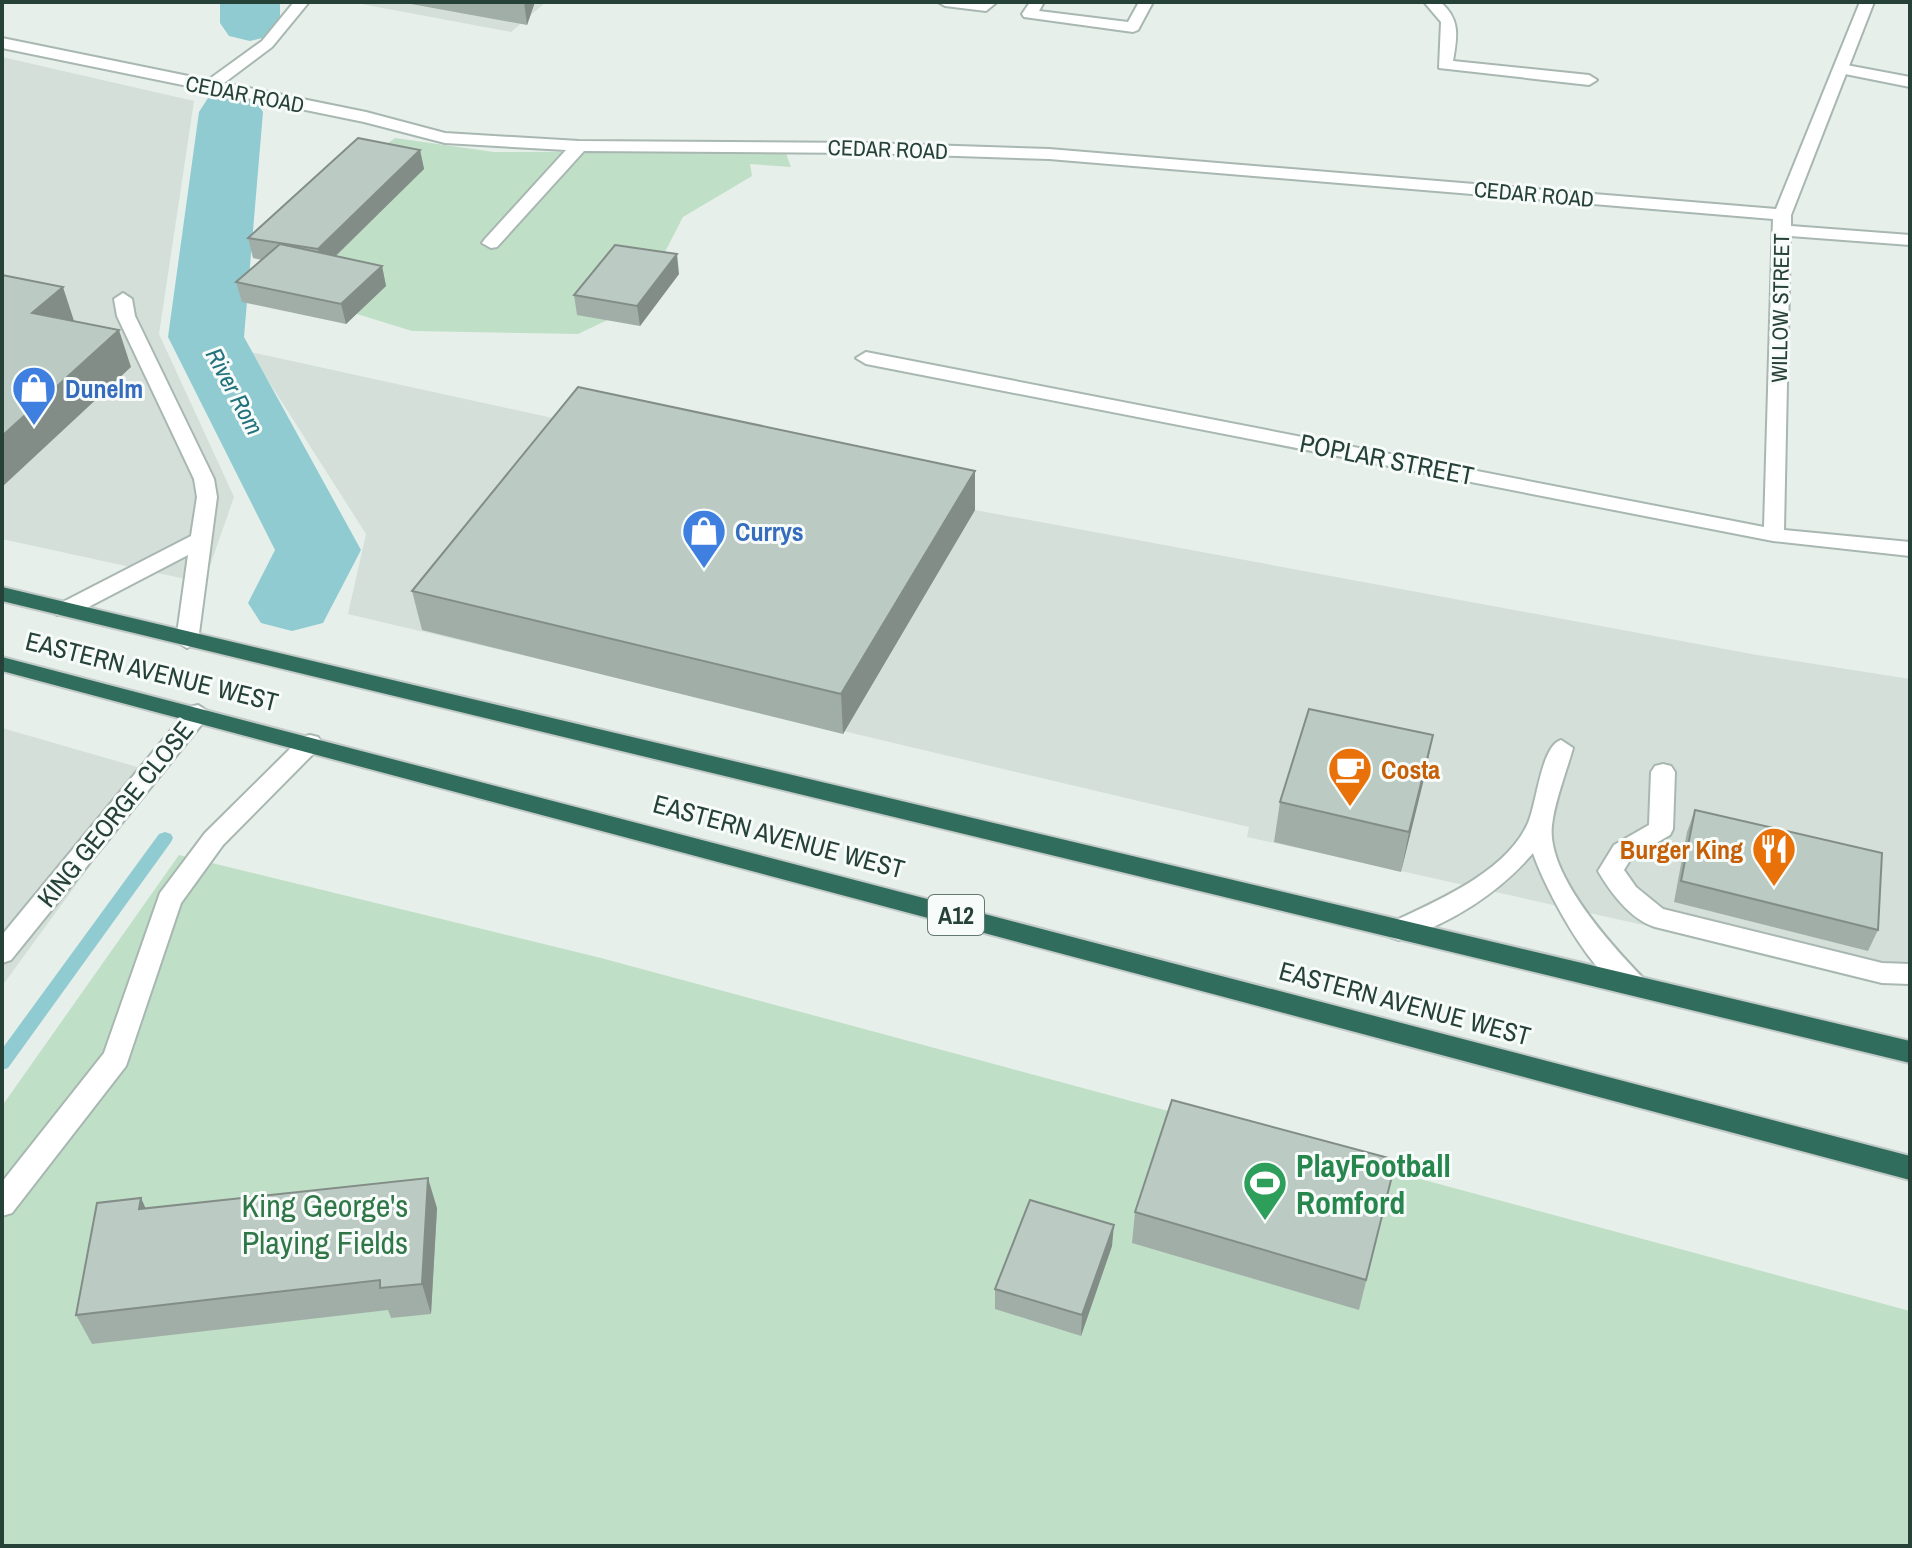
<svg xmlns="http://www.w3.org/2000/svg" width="1912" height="1548" viewBox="0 0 1912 1548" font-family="'Archivo Narrow',sans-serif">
	<rect width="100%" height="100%" fill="#e6efea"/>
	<path fill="#d4dfd9" d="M351 2H546L511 32Z
		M2 57 194 101 159 334 234 497 204 583 2 539Z
		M250 352 975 510 1757 655 1910 679V984L1247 837 1249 827 348 614 366 534Z
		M2 728 158 773 2 986Z"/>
	<path fill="#c0dfc7" d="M395 138 494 152 785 151 791 167 750 164 752 176 683 217 637 306 578 334 412 331 276 289 373 154Z
		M179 855 601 958 1910 1311V1546H2V1106Z"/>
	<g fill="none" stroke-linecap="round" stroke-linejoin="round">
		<path fill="#90cbd2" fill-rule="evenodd" d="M165 832 171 834 173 838 171 842 8 1068 2 1070V1049L159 834Z"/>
		<path fill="#90cbd2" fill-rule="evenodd" d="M220 2H280V23L271 36 250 41 229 36 220 23Z
			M231 93 254 98 263 112 244 337 361 550 323 623 292 631 261 623 248 603 275 550 168 337 199 112 208 98Z"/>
		<g stroke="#a8b7b1" stroke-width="4">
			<path id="lane" d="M938 2H997L986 11 945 6Z
				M1030 2H1044L1039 11 1128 22 1139 2H1153L1138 30 1133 32 1024 17 1022 14Z
				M1424 2H1440C1461 19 1457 37 1453 61L1589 75 1597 80 1589 85 1439 68 1441 22Z
				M1841 64 1910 77V87L1835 72V66Z
				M123 293 132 299 135 316 214 479 217 497 198 641 187 648 176 641 188 555 73 615H57L54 610 57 605 191 536 197 497 194 479 117 316 114 299Z
				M198 705 210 713 206 719 11 960 2 963V935L190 707Z
				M310 735 318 737 322 743 318 749 223 845 181 903 126 1066 12 1213 2 1216V1182L104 1053 160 893 205 833 302 737Z
				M1561 740 1573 748C1566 773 1555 800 1552 825 1546 875 1613 947 1645 980L1649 987 1645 994C1605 1007 1543 885 1533 853 1499 893 1450 924 1399 940L1390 937 1386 930 1390 923C1435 902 1507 872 1528 823 1537 803 1541 746 1561 740Z
				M1663 764 1671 766 1675 772 1673 829 1670 835 1632 857 1624 870 1636 887 1663 909 1882 963 1910 964V984L1882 983 1655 927C1630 919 1611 893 1598 871L1614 845 1649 825 1651 772 1655 766Z"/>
		</g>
		<g stroke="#a8b7b1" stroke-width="4">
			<path id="street" d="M294 2H309L272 47 224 83 366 112 445 133 579 141 865 143 1049 149 1776 209 1860 2H1874L1791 215V226L1910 235V245L1790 236 1784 530 1910 542V556L1773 541 866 364 856 358 866 352 1764 527 1773 219 1049 159 865 153 584 151 497 247 491 248 482 243 485 239 566 150 445 143 364 122 2 48V38L208 80 262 41Z"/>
		</g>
		<g stroke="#c2cac7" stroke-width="4">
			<path id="highway" d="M2 587 1910 1041V1063L2 601Z
				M2 657 1910 1156V1180L2 671Z"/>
		</g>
		<use href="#lane" fill="#fff" fill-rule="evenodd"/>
		<use href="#street" fill="#fff" fill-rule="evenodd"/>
		<use href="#highway" fill="#316d5d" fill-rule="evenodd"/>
	</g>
	<path fill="#a1aea8" d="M400 2H535L527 25Z
		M420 150 424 169 336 256 382 266 386 286 346 324 242 302 236 282 262 260 253 258 248 238Z
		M679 274 640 326 577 315 574 295Z
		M975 471V510L843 734 422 630 412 591Z
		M1433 735 1401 872 1274 842 1280 802Z
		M1695 810 1878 930 1868 951 1674 902 1687 832Z
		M1396 1160 1359 1310 1132 1243 1135 1212Z
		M141 1198 145 1208H437L431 1314 391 1318 388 1310 92 1344 76 1315Z
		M1112 1246 1081 1336 995 1309V1289Z"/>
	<path fill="#838d88" d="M524 2H535L527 25Z
		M420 150 424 169 322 269 318 249Z
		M677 254 679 274 640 326 637 306Z
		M382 266 386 286 346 324 341 304Z
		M63 287 75 324 32 313Z
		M119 330 131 367 2 487V436Z
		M975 471V510L843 734 841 694Z
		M1433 735 1425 775 1401 872 1409 832Z
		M428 1178 437 1208 431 1314 422 1284Z
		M141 1198 155 1229 139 1209Z
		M1114 1225 1112 1246 1081 1336 1082 1315Z"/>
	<path fill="#bbcac3" stroke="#838d88" stroke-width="2" d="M358 138 420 150 318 249 248 238Z
		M280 244 382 266 341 304 236 282Z
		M615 245 677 254 637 306 574 295Z
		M2 275 63 287 32 313 119 330 2 436Z
		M578 387 975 471 841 694 412 591Z
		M1309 709 1433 735 1409 832 1280 802Z
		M1695 810 1882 853 1878 930 1681 881Z
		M1172 1100 1396 1160 1366 1280 1135 1212Z
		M428 1178 422 1284 380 1288V1280L76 1315 97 1203 141 1198 139 1209Z
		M1030 1200 1114 1225 1082 1315 995 1289Z"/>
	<defs>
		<g id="shop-pin" transform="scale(2.3)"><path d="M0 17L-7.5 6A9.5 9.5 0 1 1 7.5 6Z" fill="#3f7fe0" stroke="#f7fbf9"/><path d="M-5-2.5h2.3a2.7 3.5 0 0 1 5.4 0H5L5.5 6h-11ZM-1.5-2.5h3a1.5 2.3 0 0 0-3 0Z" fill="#fff"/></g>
		<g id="cafe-pin" transform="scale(2.3)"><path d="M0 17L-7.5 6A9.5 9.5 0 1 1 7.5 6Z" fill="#e8710a" stroke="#f7fbf9"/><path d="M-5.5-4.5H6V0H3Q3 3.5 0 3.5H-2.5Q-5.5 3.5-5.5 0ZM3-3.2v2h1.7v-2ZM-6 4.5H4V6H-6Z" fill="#fff"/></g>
		<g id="restaurant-pin" transform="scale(2.3)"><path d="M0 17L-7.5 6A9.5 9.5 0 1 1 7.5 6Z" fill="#e8710a" stroke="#f7fbf9"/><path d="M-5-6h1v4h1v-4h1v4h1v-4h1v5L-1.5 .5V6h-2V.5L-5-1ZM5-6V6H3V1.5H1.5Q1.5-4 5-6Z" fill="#fff"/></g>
		<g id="stadium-pin" transform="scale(2.3)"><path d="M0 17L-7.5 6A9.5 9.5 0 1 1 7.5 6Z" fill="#2e9e5b" stroke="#f7fbf9"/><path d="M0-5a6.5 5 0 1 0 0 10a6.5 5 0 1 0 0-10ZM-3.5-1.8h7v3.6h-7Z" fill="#fff"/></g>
	</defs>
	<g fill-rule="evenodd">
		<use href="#shop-pin" x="34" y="388"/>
		<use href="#shop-pin" x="704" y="531"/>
		<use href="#cafe-pin" x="1350" y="769"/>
		<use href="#restaurant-pin" x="1774" y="849"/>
		<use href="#stadium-pin" x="1265" y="1183"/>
	</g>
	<g text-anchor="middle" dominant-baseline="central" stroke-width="6" stroke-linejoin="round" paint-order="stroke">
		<g font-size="22" fill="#254138" stroke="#f7fbf9">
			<text transform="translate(245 94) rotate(11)">CEDAR ROAD</text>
			<text transform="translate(888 149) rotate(2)">CEDAR ROAD</text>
			<text transform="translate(1534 194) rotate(5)">CEDAR ROAD</text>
			<text transform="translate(1780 308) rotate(-89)">WILLOW STREET</text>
		</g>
		<g font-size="24" font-style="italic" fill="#20727c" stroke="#f7fbf9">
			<text transform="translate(235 391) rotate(62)">River Rom</text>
		</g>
		<rect fill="#f7fbf9" stroke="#647972" stroke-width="2" x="928" y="895" width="56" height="40" rx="6"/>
		<g font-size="24" font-weight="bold" fill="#254138">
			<text x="956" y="915">A12</text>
		</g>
		<g font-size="26" font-weight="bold" fill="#366cbe" stroke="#f7fbf9" text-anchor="start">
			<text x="65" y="388">Dunelm</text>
			<text x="735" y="531">Currys</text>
		</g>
		<g font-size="26" fill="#254138" stroke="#f7fbf9">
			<text transform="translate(1387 459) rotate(11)">POPLAR STREET</text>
			<text transform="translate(152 671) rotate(14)">EASTERN AVENUE WEST</text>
			<text transform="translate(115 814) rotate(-51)">KING GEORGE CLOSE</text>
			<text transform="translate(779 836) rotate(15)">EASTERN AVENUE WEST</text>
			<text transform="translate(1405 1003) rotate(15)">EASTERN AVENUE WEST</text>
		</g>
		<g font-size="26" font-weight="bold" fill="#c56008" stroke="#f7fbf9" text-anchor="start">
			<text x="1381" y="769">Costa</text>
			<text x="1743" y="849" text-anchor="end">Burger King</text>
		</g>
		<g font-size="32" font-weight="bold" fill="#27864d" stroke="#f7fbf9" text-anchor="start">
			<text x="1296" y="1165">PlayFootball<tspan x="1296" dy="37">Romford</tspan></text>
		</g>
		<g font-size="32" fill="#307748" stroke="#f7fbf9">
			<text x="325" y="1205">King George's<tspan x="325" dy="37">Playing Fields</tspan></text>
		</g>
	</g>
	<rect width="1912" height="1548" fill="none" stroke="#254138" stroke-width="8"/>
</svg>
